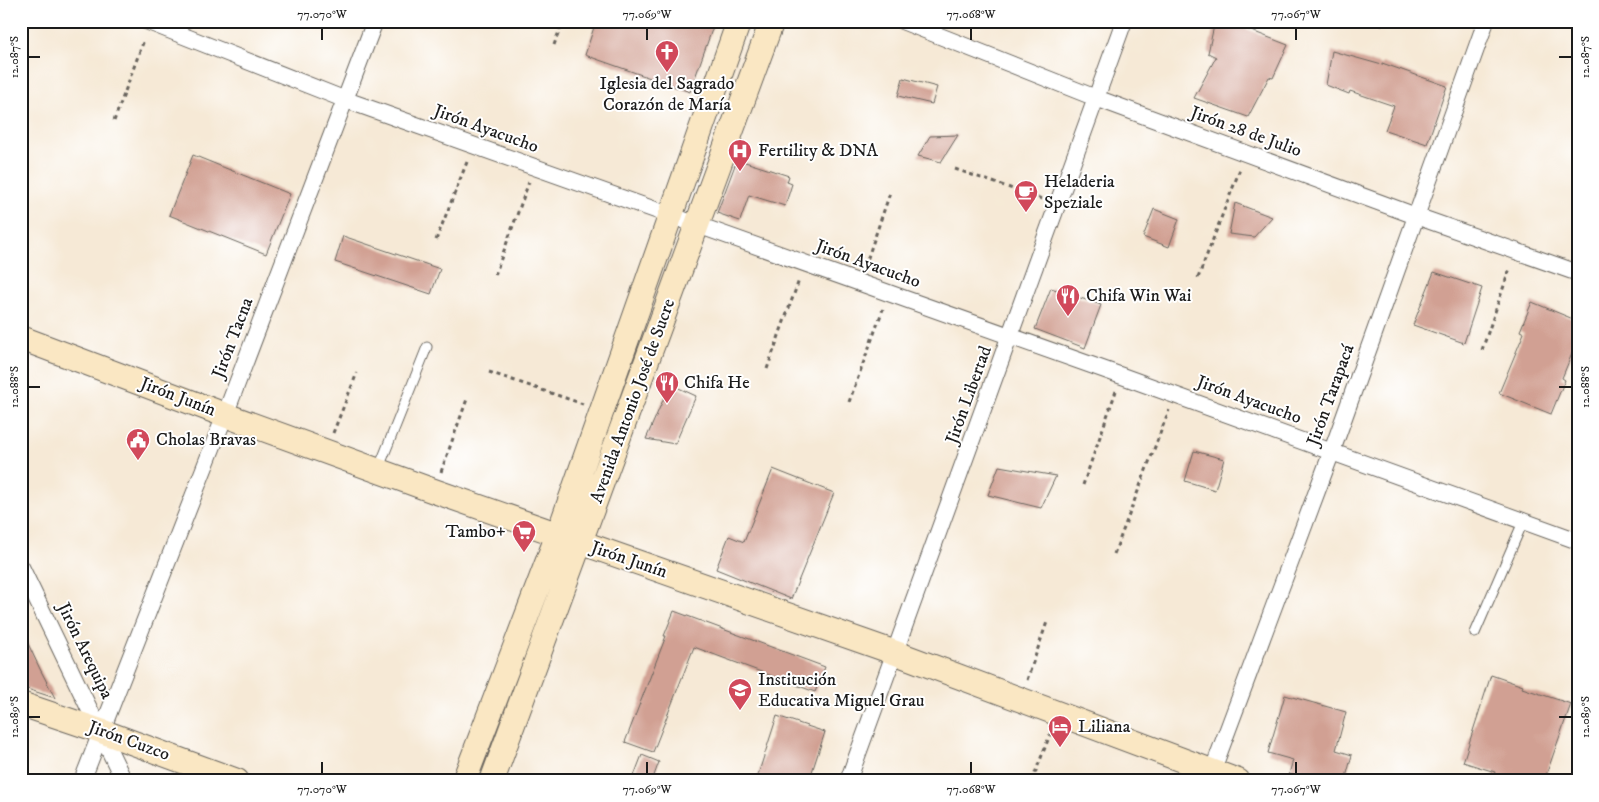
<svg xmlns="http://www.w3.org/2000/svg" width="1599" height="802" viewBox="0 0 1599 802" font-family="'IM FELL DW Pica',serif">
	<rect width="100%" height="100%" fill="#fff"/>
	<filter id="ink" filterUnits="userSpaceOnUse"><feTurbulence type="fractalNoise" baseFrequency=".02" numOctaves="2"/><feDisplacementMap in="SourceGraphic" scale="10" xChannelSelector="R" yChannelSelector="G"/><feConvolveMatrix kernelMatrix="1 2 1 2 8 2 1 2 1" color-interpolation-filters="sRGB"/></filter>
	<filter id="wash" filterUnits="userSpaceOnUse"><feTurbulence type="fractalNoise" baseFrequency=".0096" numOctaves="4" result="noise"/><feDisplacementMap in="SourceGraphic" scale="20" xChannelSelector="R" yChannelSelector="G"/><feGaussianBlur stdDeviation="1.12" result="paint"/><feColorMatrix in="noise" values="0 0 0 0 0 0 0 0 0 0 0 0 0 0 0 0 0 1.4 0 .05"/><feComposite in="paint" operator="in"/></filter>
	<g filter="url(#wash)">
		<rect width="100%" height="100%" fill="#f6e9d6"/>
		<g id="blocks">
			<path fill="#d1a093" d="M596 21H715L690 92 585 55Z
				M1215 21H1226L1288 45 1273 78 1269 77 1248 117 1194 98 1216 57 1208 53Z
				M1332 51 1382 65V63L1447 86 1427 144 1385 130 1394 106 1350 91 1349 94 1326 85Z
				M903 78 937 87 932 104 898 96Z
				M958 135 941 162 918 156 930 136Z
				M193 155 290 194 266 254 169 215Z
				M742 161 789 176 787 182 792 184 785 206 749 195 740 221 717 213 735 165 740 167Z
				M1235 203 1272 217 1254 237 1229 234Z
				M1154 209 1179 219 1169 247 1143 237Z
				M343 236 440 269 431 294 335 262Z
				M1434 272 1482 288 1464 343 1413 325Z
				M1051 288 1101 305 1085 348 1035 329Z
				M1532 302 1578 321V339L1562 378 1565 380 1551 414 1499 393 1524 333 1520 331Z
				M670 384 696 396 675 444 646 439Z
				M1194 451 1224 459 1215 490 1185 481Z
				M999 466 1056 476 1041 508 988 495Z
				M773 469 834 493 791 599 716 569 729 536 744 542Z
				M674 611 825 667 815 692 694 647 653 752 625 742 666 636H664Z
				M21 629 40 669 55 698 21 687Z
				M1491 675 1523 686 1522 688 1571 704 1544 781H1492L1495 772 1463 762Z
				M1285 695 1346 712 1336 750 1352 755 1345 781H1311L1289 774 1293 760 1268 753Z
				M777 716 825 732 809 781H756Z
				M642 755 659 762 652 781H632Z"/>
		</g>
	</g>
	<g filter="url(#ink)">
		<use href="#blocks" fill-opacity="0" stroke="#68645d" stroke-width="1"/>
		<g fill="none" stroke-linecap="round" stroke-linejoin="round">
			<g stroke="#68645d" stroke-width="11">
				<path id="lane" d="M378 470 427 347
					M1475 633 1523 522"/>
			</g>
			<g stroke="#68645d" stroke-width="18">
				<path id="street" d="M146 21 346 100 1122 376 1578 541
					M902 21 1096 98 1416 216 1578 273
					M21 567 124 781
					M1209 780 1332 451 1486 21
					M82 781 225 415 375 21
					M848 781 1124 21"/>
			</g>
			<g stroke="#68645d" stroke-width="26">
				<path id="secondary" d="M21 338 225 415 434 491 896 653 1238 781
					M21 704 101 731 237 781
					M464 781 563 521 739 21
					M492 781 772 21"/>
			</g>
			<path stroke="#68645d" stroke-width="3" stroke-dasharray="4 4" stroke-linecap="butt" d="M1380 26 1381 21
				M554 45 563 21
				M114 121 144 40
				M955 169 1042 199
				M436 240 467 162
				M865 266 890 193
				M495 275 529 182
				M1198 278 1240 169
				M1482 350 1510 268
				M767 369 799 280
				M489 372 583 404
				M849 402 883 309
				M333 433 357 373
				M441 472 467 399
				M1083 485 1116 391
				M1114 554 1169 410
				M1027 680 1047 622
				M1032 781 1051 732"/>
			<use href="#lane" stroke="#fff" stroke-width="9"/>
			<use href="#street" stroke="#fff" stroke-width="16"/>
			<use href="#secondary" stroke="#fae7c3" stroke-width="24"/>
		</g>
	</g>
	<path fill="none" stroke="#1c1c1c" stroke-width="2" d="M322 28V40M647 28V40M971 28V40M1296 28V40M28 57H40M1559 57H1572M28 387H40M1559 387H1572M28 717H40M1559 717H1572M322 762V774M647 762V774M971 762V774M1296 762V774"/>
	<defs>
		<g id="church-pin" transform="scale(1.25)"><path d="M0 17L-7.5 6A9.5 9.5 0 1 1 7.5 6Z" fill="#d1495b" stroke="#fff"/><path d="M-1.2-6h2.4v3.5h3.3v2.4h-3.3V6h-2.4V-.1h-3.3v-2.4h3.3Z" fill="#fff"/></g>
		<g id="hospital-pin" transform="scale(1.25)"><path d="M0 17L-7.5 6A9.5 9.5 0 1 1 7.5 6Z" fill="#d1495b" stroke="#fff"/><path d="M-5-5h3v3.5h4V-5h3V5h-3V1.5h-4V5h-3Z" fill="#fff"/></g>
		<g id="cafe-pin" transform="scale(1.25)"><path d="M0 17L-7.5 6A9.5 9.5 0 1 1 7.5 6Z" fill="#d1495b" stroke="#fff"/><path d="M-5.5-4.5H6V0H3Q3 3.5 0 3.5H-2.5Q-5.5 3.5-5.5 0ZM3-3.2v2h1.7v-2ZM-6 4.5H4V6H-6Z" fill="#fff"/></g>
		<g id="restaurant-pin" transform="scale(1.25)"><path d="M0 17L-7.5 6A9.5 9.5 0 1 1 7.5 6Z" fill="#d1495b" stroke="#fff"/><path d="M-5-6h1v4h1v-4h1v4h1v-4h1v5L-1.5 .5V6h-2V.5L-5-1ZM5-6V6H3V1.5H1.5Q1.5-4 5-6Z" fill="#fff"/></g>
		<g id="civic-pin" transform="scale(1.25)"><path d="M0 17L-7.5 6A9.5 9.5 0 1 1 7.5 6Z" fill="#d1495b" stroke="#fff"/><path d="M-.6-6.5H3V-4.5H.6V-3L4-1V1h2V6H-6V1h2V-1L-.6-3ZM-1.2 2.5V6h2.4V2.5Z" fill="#fff"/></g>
		<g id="supermarket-pin" transform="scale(1.25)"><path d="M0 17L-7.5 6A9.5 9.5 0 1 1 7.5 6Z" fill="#d1495b" stroke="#fff"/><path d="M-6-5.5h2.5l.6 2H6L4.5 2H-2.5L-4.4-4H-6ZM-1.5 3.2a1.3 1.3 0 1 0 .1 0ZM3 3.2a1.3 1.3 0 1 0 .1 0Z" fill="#fff"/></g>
		<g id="school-pin" transform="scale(1.25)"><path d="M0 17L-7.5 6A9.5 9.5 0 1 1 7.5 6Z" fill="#d1495b" stroke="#fff"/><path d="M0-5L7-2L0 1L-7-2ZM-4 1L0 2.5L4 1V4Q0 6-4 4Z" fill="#fff"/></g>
		<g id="hotel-pin" transform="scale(1.25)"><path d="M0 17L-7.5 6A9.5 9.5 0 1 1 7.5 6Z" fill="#d1495b" stroke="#fff"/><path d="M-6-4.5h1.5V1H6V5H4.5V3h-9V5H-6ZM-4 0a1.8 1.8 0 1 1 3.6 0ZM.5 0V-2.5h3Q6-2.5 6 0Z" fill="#fff"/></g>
	</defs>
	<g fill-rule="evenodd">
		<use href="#church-pin" x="667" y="52"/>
		<use href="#hospital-pin" x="740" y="151"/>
		<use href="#cafe-pin" x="1026" y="192"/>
		<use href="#restaurant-pin" x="1068" y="296"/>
		<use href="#restaurant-pin" x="667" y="383"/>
		<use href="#civic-pin" x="138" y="440"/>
		<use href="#supermarket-pin" x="524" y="532"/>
		<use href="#school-pin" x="740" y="690"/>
		<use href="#hotel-pin" x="1060" y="727"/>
	</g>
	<g text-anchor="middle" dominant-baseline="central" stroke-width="4" stroke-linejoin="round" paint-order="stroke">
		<g font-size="18" fill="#1c1c1c" stroke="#fff" text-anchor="start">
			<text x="667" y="84" text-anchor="middle">Iglesia del Sagrado<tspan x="667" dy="21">Corazón de María</tspan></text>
			<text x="758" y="151">Fertility &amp; DNA</text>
			<text x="1044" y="182">Heladeria<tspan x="1044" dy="21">Speziale</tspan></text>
			<text x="1086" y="296">Chifa Win Wai</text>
			<text x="684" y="383">Chifa He</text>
			<text x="156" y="440">Cholas Bravas</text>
			<text x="506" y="532" text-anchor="end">Tambo+</text>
			<text x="758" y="680">Institución<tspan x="758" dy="21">Educativa Miguel Grau</tspan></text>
			<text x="1078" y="727">Liliana</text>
		</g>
		<g font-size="18" fill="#1c1c1c" stroke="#fff">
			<text transform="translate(486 129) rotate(20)">Jirón Ayacucho</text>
			<text transform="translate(1246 132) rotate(20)">Jirón 28 de Julio</text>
			<text transform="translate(868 264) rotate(20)">Jirón Ayacucho</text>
			<text transform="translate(233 338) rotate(-69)">Jirón Tacna</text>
			<text transform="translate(969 395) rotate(-70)">Jirón Libertad</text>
			<text transform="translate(1331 395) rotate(-70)">Jirón Tarapacá</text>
			<text transform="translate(178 397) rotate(21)">Jirón Junín</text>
			<text transform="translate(1249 400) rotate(20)">Jirón Ayacucho</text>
			<text transform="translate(633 401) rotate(-70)">Avenida Antonio José de Sucre</text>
			<text transform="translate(629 560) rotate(19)">Jirón Junín</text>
			<text transform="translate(85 651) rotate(64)">Jirón Arequipa</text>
			<text transform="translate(129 741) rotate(20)">Jirón Cuzco</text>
		</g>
	</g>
	<rect width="1599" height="802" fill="none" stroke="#fff" stroke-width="55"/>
	<rect x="28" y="28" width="1544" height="746" fill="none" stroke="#1c1c1c" stroke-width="2"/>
	<g font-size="12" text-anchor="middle" fill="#1c1c1c">
		<text x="322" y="18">77.070°W</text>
		<text x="647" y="18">77.069°W</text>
		<text x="971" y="18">77.068°W</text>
		<text x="1296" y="18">77.067°W</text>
		<text transform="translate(14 57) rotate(-90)" y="4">12.087°S</text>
		<text transform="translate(1585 57) rotate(-90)" y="4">12.087°S</text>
		<text transform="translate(14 387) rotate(-90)" y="4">12.088°S</text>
		<text transform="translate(1585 387) rotate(-90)" y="4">12.088°S</text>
		<text transform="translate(14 717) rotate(-90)" y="4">12.089°S</text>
		<text transform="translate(1585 717) rotate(-90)" y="4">12.089°S</text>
		<text x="322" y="793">77.070°W</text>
		<text x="647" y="793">77.069°W</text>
		<text x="971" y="793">77.068°W</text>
		<text x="1296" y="793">77.067°W</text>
	</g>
</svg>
